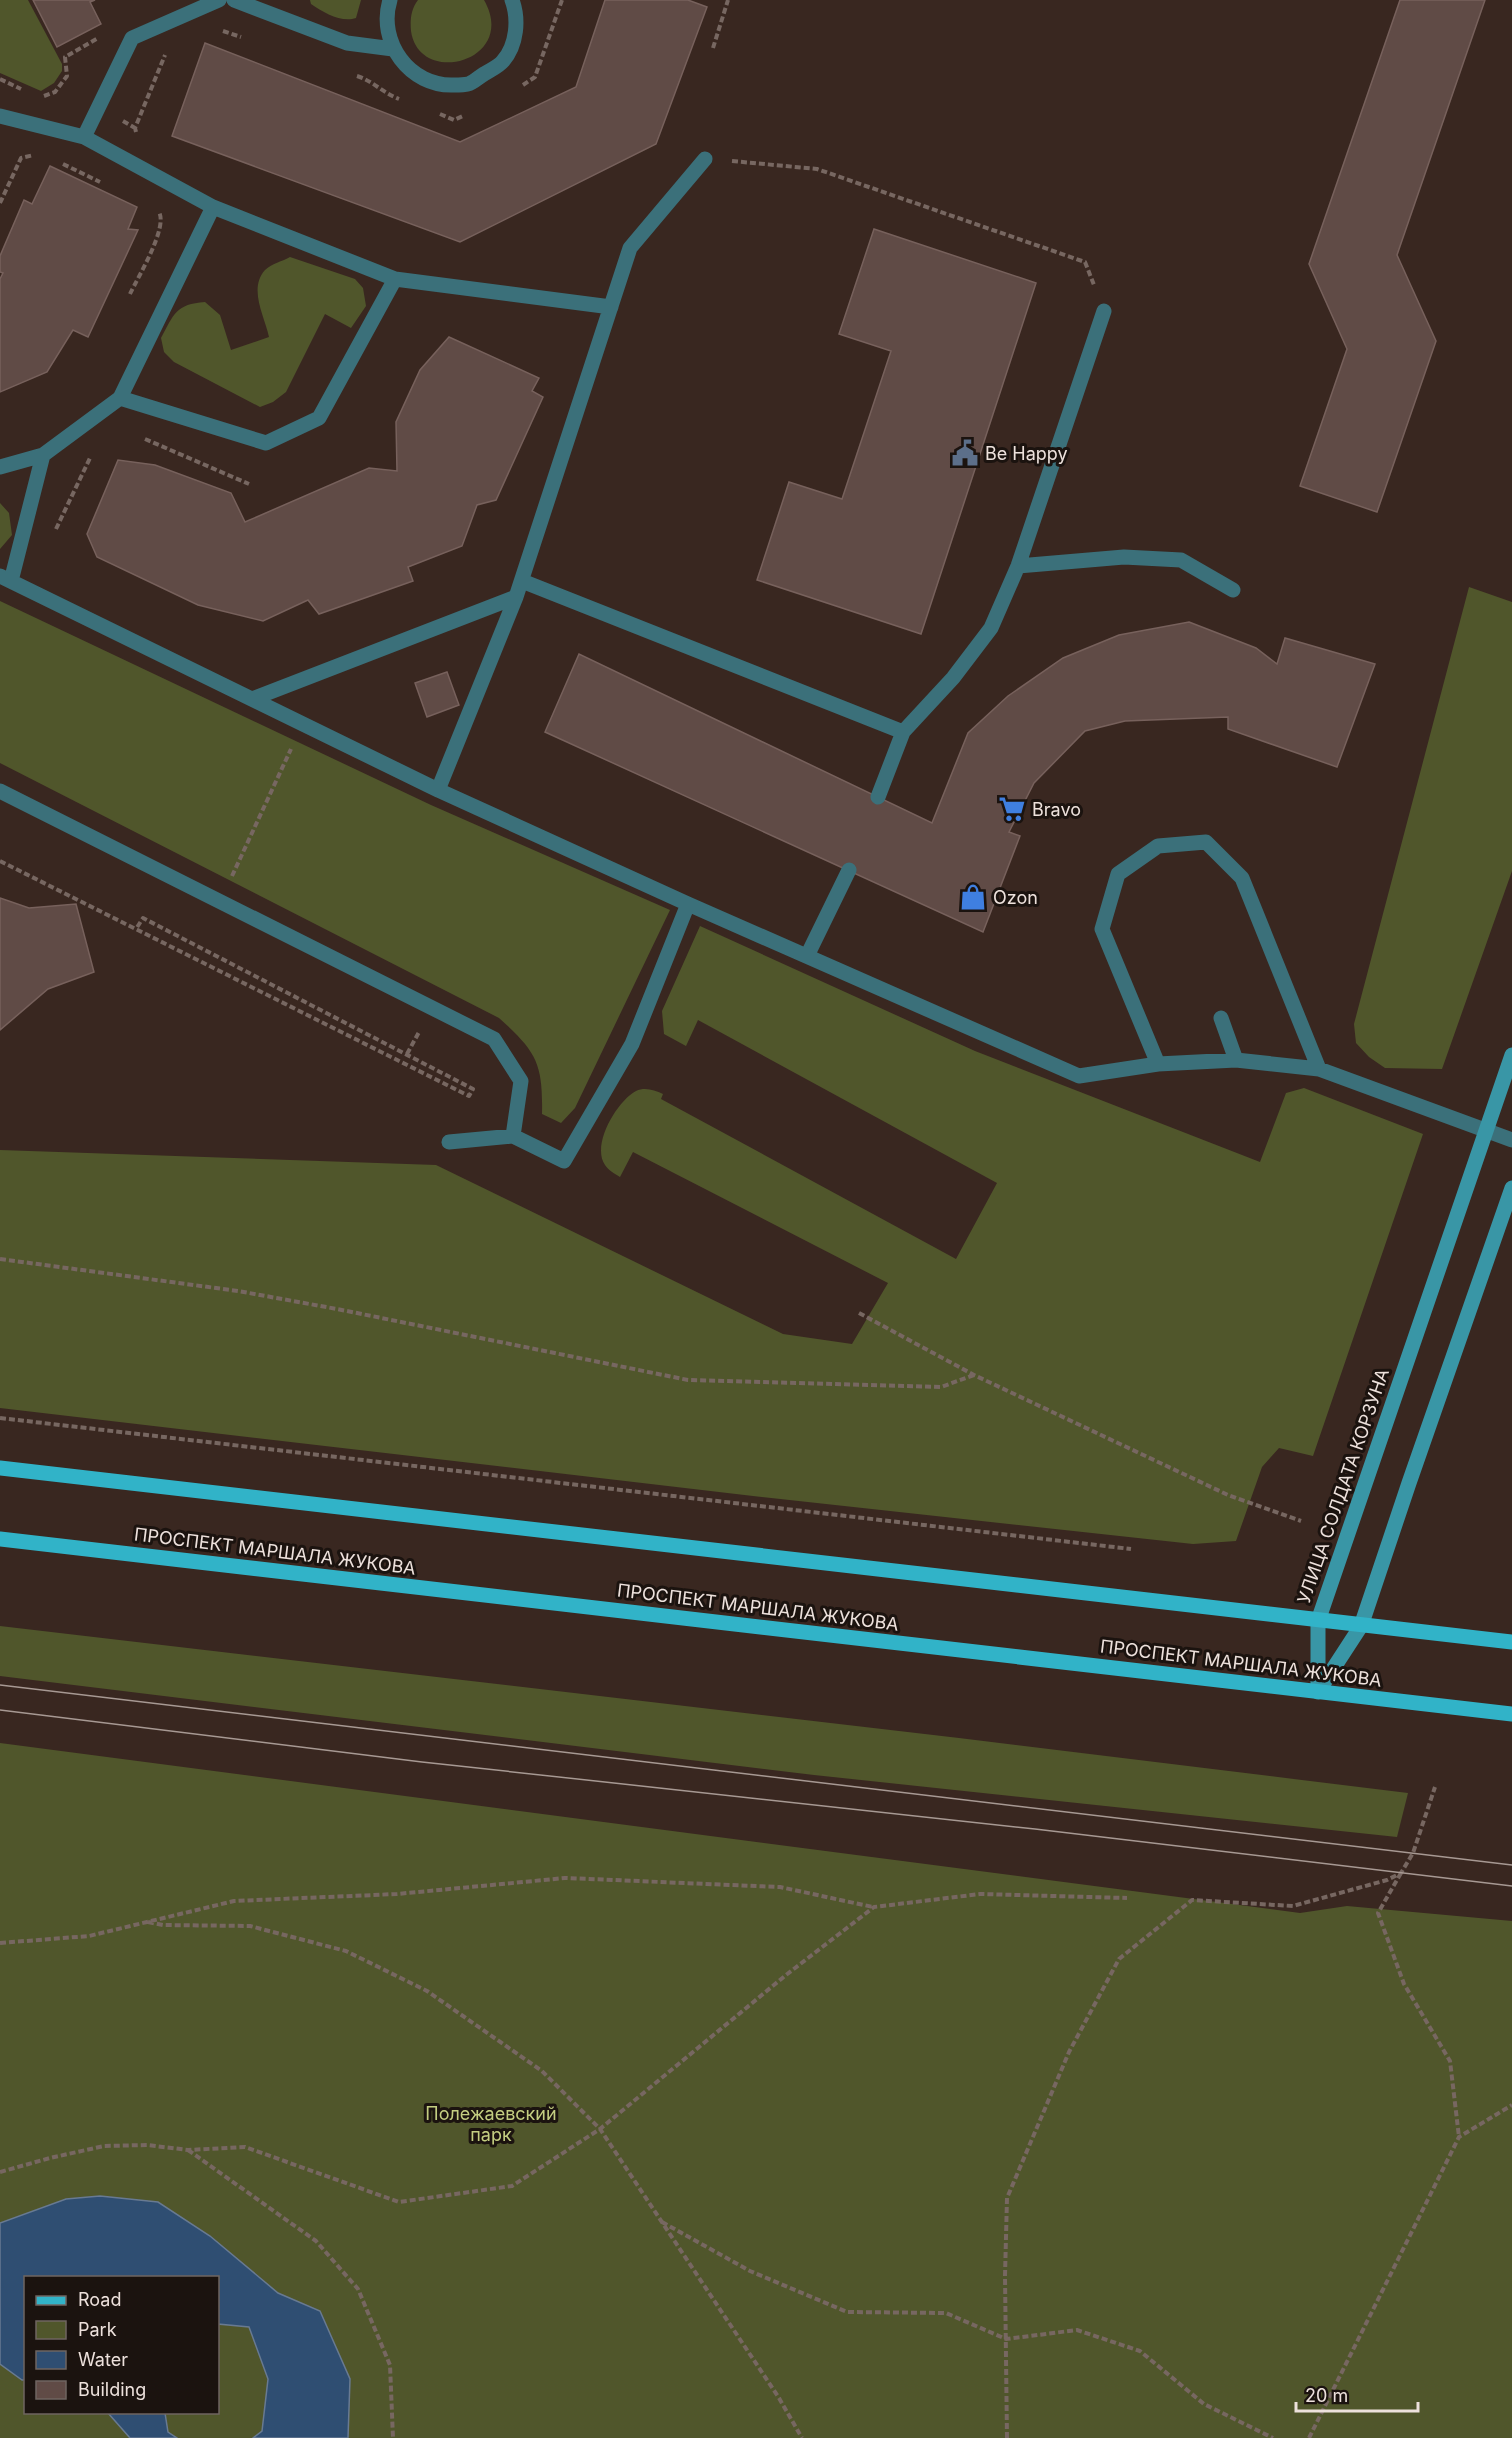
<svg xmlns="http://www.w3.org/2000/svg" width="1512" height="2438" viewBox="0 0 1512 2438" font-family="Inter,sans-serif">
	<rect width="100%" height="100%" fill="#392720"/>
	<path fill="#50562b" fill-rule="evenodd" d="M0 0H28L62 64V71L54 83 41 91 0 73Z
		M310 0H361L356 18C342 23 324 13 311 4Z
		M418 0H484C519 61 419 88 411 31 410 20 411 9 418 0Z
		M290 257 355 279 363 288 366 306 351 328 325 314 286 392 273 402 260 407 174 362 164 352 161 338C174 314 176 304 205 302L220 315 231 350 269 337C265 317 248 289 265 270 271 264 283 261 290 257Z
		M0 503 9 513 12 535 0 549Z
		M1469 587 1512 602V871L1442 1069 1385 1068 1369 1057 1356 1043 1354 1024Z
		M0 601 431 805 670 910 575 1108 561 1123 542 1114C543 1064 537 1052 499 1018L0 763Z
		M700 926 975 1051 1260 1162 1286 1093 1304 1088 1423 1134 1313 1456 1279 1448 1262 1467 1236 1541 1193 1544 753 1496 0 1408V1150L436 1165 783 1334 852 1344 888 1283 633 1152 620 1177C615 1174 608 1170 605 1165 591 1145 617 1101 636 1091 645 1087 654 1090 663 1094L661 1099 956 1259 997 1183 698 1020 686 1046 664 1034 662 1011Z
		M0 1626 959 1738 1408 1793 1397 1837 814 1775 0 1676Z
		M0 1743 1300 1913 1347 1906 1512 1921V2438H0ZM26 2278H218V2412H26Z"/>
	<path fill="#2f4e72" stroke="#687a92" stroke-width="1.5" d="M100 2196 158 2202 210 2236 278 2293 320 2311 350 2379 348 2438H253L262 2431 268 2379 249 2327 218 2324V2278H26L25 2380H22L0 2364V2223L66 2199Z
		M108 2413H165L168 2432 177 2438H130Z"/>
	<path fill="#604b46" stroke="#77615c" stroke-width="1.5" d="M33 0H95L90 2 101 24 57 47Z
		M605 0H688L707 7 656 144 460 242 172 136 205 43 460 142 576 87Z
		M1400 0H1485L1397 255 1436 341 1377 512 1300 486 1347 349 1309 264Z
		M50 166 137 207 128 229 138 230 88 337 73 330 47 372 0 392V279L3 273 0 272V256L24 200 32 204Z
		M874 229 1036 283 921 634 757 580 789 482 842 499 891 351 839 334Z
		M449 337 539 378 532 391 543 397 496 500 477 505 462 546 408 567 413 581 319 614 308 600 263 621 198 605 97 557 87 534 118 460 155 465 231 493 245 522 369 468 397 471 396 422 420 370Z
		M1189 622 1256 648 1277 664 1285 638 1375 664 1337 767 1228 729V717L1125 721 1085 731 1034 783 1009 832 1020 836 983 932 545 732 579 654 932 823 968 733 1008 696 1063 658 1119 635Z
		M447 672 459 705 427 717 415 683Z
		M0 898 29 908 76 904 94 972 48 989 0 1030Z"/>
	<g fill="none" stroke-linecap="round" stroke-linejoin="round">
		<path stroke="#776761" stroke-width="4" stroke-dasharray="6 3" stroke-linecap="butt" d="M223 31 241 37
			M713 48 728 0
			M357 76C373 81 383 93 399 99
			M0 79 21 89
			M523 85 535 77 562 0
			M44 96 55 92 67 76 65 57 98 38
			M440 114 454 120 463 116
			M123 121 135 128
			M136 132 135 128 165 55
			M732 161 817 169 1085 262 1094 285
			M63 164 100 182
			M0 203 21 158 34 155
			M130 294C138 277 168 228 159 212
			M145 439 249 484
			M56 529 90 458
			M0 861 469 1096 473 1089 143 918 136 929
			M232 876 291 749
			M407 1054 419 1032
			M0 1259 238 1291 337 1309 688 1380 941 1387 974 1375
			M859 1313 974 1375 1228 1495 1301 1521
			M0 1418 1131 1549
			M1401 1873 1378 1913 1404 1984 1450 2061 1459 2137
			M148 1922 163 1925 250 1926 346 1951 427 1991 542 2071 600 2129 779 2398 802 2438
			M0 1943 89 1936 234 1901 397 1894 565 1878 780 1887 873 1907
			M188 2150 316 2241 358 2289 390 2365 393 2438
			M0 2172 50 2158 104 2146 147 2145 188 2150 245 2147 399 2202 512 2186 600 2129 786 1975 874 1907 980 1894 1127 1898
			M662 2222 750 2271 847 2312 946 2313 1006 2339 1077 2330 1140 2351 1204 2404 1273 2438
			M1007 2438 1005 2276 1007 2198 1069 2052 1119 1959 1192 1900 1293 1906 1387 1880 1401 1873 1413 1853 1435 1787
			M1309 2438 1459 2137 1512 2105"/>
		<path stroke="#3b707a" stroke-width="15" d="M234 0 347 43 393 49
			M390 0C377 42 410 87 454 85 458 85 464 85 468 84 473 83 479 77 484 74 490 70 498 67 503 61 517 45 519 19 512 0
			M0 116 84 137 213 207 395 279 611 307
			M84 137 132 38 219 0
			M120 398 213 207
			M0 467 43 455 120 398 266 443 319 418 395 279
			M1018 566 1124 557 1181 560 1233 590
			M0 576 438 790 688 904 1079 1076 1158 1064 1236 1060 1319 1069 1512 1140
			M11 581 43 455
			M522 581 903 732 953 678 991 628 1018 566 1104 311
			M252 699 516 597 630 248 705 159
			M438 790 516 597
			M0 791 494 1039 521 1081 513 1136 564 1161 632 1044 688 904
			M878 797 903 732
			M807 956 849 870
			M1221 1018 1236 1060
			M1158 1064 1102 929 1118 874 1158 846 1206 842 1242 878 1319 1069
			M449 1142 513 1136"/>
		<path stroke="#3996a6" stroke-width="15" d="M1318 1692V1621L1512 1055
			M1318 1692 1361 1626 1409 1483 1512 1188"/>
		<path stroke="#31b3c8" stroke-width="15" d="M0 1468 1512 1642
			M0 1539 1512 1714"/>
		<path stroke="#a79993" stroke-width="1.5" d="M0 1685 1512 1865
			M0 1710 422 1762 1035 1829 1512 1886"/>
	</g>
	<defs>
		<g id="civic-bare" transform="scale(2.07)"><path d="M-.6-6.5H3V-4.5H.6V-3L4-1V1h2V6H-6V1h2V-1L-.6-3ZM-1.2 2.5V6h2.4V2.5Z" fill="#5c6f8a" stroke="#1b130f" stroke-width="2.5" paint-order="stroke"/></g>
		<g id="supermarket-bare" transform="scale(2.07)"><path d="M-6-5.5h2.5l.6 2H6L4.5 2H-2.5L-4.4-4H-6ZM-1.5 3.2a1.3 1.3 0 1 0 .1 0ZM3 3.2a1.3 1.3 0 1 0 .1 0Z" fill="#3f7fe0" stroke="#1b130f" stroke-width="2.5" paint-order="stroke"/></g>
		<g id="shop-bare" transform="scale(2.07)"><path d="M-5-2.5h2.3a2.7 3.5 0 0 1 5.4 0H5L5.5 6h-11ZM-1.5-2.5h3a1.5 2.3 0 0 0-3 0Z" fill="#3f7fe0" stroke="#1b130f" stroke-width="2.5" paint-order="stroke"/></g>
	</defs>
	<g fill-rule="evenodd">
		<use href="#civic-bare" x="965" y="453"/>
		<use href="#supermarket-bare" x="1012" y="809"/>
		<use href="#shop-bare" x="973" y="897"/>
	</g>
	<g text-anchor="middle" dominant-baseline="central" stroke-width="6" stroke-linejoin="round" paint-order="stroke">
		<g font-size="18" fill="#ede1dc" stroke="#1b130f" text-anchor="start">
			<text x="985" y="453">Be Happy</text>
			<text x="1032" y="809">Bravo</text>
			<text x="993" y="897">Ozon</text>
		</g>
		<g font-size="18" fill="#ede1dc" stroke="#1b130f">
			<text transform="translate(1343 1486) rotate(-71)">УЛИЦА СОЛДАТА КОРЗУНА</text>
			<text transform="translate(275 1551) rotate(7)">ПРОСПЕКТ МАРШАЛА ЖУКОВА</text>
			<text transform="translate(758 1607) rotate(7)">ПРОСПЕКТ МАРШАЛА ЖУКОВА</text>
			<text transform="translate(1241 1663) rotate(7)">ПРОСПЕКТ МАРШАЛА ЖУКОВА</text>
		</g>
		<g font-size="18" fill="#c4ce81" stroke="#1b130f">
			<text x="491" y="2113">Полежаевский<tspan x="491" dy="21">парк</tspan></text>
		</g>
	</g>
	<rect x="24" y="2276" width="195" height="138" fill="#1b130f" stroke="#6f6561" stroke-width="1.5"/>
	<rect x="36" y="2296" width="30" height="9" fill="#31b3c8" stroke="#6f6561" stroke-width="1.5"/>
	<text x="78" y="2306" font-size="18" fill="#ede1dc">Road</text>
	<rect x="36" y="2321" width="30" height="18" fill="#50562b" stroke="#6f6561" stroke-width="1.5"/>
	<text x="78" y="2336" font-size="18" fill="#ede1dc">Park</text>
	<rect x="36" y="2351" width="30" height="18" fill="#2f4e72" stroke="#6f6561" stroke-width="1.5"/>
	<text x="78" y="2366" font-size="18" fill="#ede1dc">Water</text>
	<rect x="36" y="2381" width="30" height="18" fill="#604b46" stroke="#6f6561" stroke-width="1.5"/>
	<text x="78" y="2396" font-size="18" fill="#ede1dc">Building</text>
	<path d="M1296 2402v9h122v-9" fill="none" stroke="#ede1dc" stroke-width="3"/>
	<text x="1305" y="2402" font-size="18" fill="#ede1dc" stroke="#1b130f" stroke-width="4.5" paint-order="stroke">20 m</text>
</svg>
